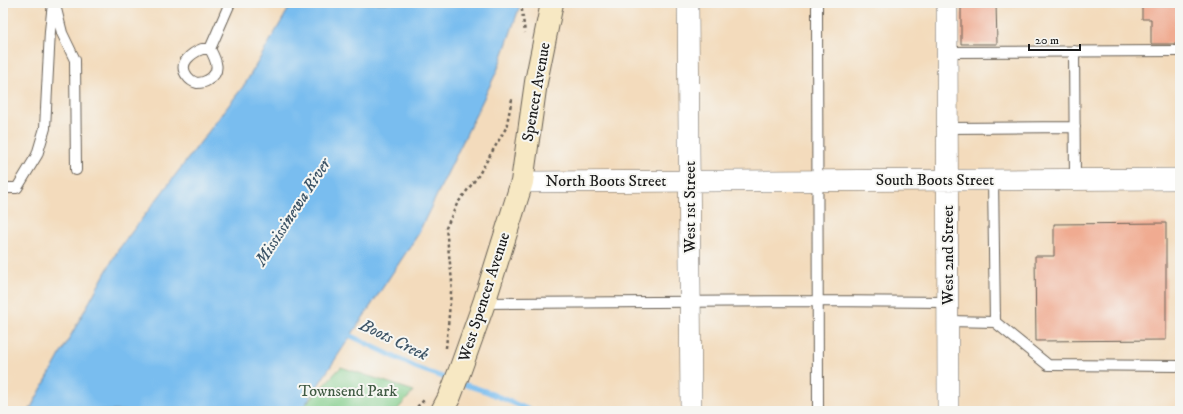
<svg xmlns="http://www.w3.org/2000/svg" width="1183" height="414" viewBox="0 0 1183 414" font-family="'IM FELL DW Pica',serif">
	<rect width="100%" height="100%" fill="#f6f6f2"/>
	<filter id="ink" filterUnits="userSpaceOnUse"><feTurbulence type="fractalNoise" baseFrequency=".025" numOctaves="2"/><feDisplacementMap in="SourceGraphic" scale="8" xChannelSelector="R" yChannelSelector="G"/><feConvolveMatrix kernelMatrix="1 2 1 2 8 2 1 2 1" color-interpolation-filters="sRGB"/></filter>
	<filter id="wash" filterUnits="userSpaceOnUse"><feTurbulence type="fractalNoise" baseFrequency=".012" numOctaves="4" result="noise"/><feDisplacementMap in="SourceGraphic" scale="16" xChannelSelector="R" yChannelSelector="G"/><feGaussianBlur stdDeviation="0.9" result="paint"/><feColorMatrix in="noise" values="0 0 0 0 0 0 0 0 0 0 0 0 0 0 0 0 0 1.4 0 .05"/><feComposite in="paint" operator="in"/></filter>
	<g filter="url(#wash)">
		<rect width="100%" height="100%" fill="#f3dbbc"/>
		<path fill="#82cd8b" stroke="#4f7454" d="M341 367 414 391 396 411H299Z"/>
		<path fill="#79bdef" stroke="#4a6c86" d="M292 3H521L497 71 417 236 301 411H29L118 250 245 84Z"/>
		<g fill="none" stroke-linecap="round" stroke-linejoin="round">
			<path stroke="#79bdef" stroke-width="5" d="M345 333 417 368 451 380
				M460 383 485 391 532 411"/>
		</g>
		<g id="blocks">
			<path fill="#f0ab91" d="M961 3H996L997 44H961Z
				M1142 3H1180V44H1151V19H1142Z
				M1166 223V340L1036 341 1035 256H1054V224Z"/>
		</g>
	</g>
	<g filter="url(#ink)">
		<use href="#blocks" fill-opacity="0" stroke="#675f54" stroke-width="1"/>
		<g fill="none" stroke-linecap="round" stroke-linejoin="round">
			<g stroke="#675f54" stroke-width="12">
				<path id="lane" d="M817 3 818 411
					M55 5 62 33 75 60 76 170
					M202 49H210C216 60 222 72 208 80 205 82 200 83 197 83 193 82 189 79 187 76 177 63 192 53 202 49Z
					M210 49 230 3
					M1074 51 1075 179
					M947 52 1180 51
					M947 128 1075 127
					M3 188H17L37 155 45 128 50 31 53 3
					M484 303 818 301 948 302
					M948 321 995 322 993 179
					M995 322 1048 365 1180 366"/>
			</g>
			<g stroke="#675f54" stroke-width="22">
				<path id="street" d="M688 3 691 411
					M947 3 948 411
					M522 182 1180 179"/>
			</g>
			<g stroke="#675f54" stroke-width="24">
				<path id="secondary" d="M442 411 450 396 460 370 484 303 522 182 536 82 552 3"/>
			</g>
			<path stroke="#675f54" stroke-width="2.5" stroke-dasharray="3 3" stroke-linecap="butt" d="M521 3 525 33
				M446 348 452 281 446 228 457 204 478 176 506 128 512 99
				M413 411 424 400"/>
			<use href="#lane" stroke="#fff" stroke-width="10"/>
			<use href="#street" stroke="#fff" stroke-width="21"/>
			<use href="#secondary" stroke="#f7e8c3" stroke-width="22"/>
		</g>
	</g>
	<g text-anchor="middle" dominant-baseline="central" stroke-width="4" stroke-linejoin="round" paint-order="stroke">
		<g font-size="16" fill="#1c1c1c" stroke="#f6f6f2">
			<text transform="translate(536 92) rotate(-80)">Spencer Avenue</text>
			<text x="935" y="180">South Boots Street</text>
			<text x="606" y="181">North Boots Street</text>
			<text transform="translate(690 207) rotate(-90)">West 1st Street</text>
			<text transform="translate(948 255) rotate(-90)">West 2nd Street</text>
			<text transform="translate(484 297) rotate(-72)">West Spencer Avenue</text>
		</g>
		<g font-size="16" fill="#405a43" stroke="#f6f6f2">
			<text x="348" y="391">Townsend Park</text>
		</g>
		<g font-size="17" font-style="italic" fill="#3d5466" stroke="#f6f6f2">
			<text transform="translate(293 212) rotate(-57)">Mississinewa River</text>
			<text transform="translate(394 340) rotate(26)">Boots Creek</text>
		</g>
	</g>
	<rect width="1183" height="414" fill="none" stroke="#f6f6f2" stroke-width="16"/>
	<path d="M1029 44v6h51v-6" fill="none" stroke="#1c1c1c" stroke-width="2"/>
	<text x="1035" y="44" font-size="12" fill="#1c1c1c" stroke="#f6f6f2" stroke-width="3" paint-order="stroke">20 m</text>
</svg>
